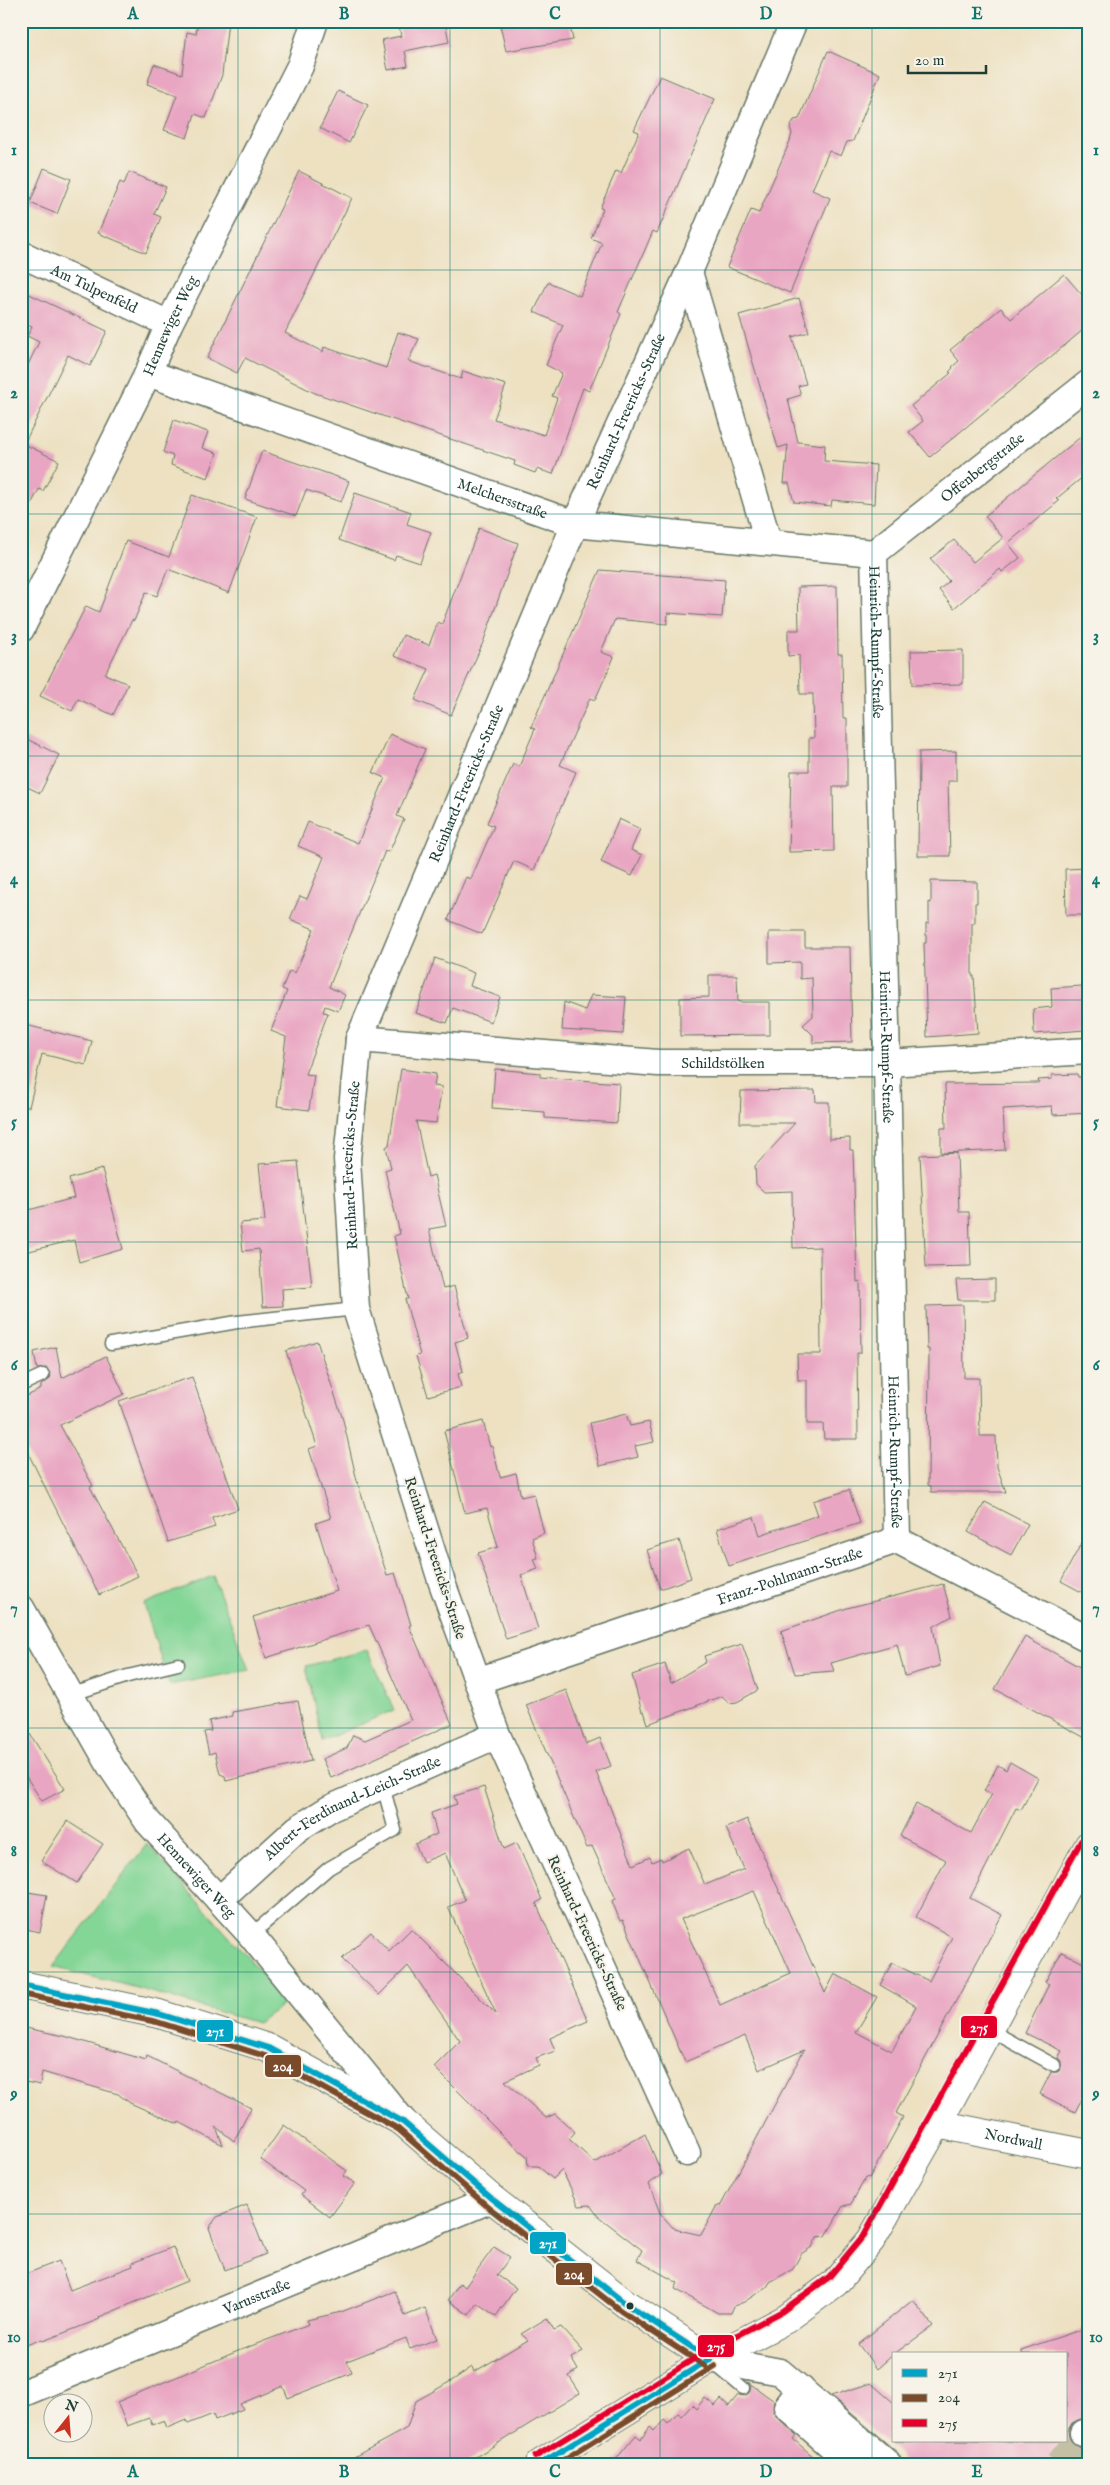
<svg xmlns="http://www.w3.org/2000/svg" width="1110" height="2485" viewBox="0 0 1110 2485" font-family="'IM FELL English',serif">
	<rect width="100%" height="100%" fill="#f7f3e8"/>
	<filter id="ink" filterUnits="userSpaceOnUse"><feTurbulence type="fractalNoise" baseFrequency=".02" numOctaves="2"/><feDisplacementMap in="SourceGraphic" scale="10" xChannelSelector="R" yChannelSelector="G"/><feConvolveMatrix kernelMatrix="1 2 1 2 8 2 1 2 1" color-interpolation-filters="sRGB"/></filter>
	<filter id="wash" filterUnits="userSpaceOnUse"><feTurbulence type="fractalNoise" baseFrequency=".0096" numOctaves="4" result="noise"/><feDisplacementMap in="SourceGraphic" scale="20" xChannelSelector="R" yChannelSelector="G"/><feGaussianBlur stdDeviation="1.12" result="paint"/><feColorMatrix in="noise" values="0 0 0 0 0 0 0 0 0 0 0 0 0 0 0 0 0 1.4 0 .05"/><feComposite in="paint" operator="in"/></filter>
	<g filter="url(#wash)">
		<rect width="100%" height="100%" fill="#ede1c2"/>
		<path fill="#84d697" stroke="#528a66" d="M213 1576 249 1670 169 1685 144 1604Z
			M367 1650 394 1710 322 1741 306 1666Z
			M147 1844 287 2002 257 2023 137 1988 53 1967Z"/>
		<g id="blocks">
			<path fill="#e9a6c2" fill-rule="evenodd" d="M198 21H228L222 75 206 118 195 114 187 138 164 130 177 95 147 84 154 64 182 74 187 32 196 34Z
				M398 21H445L449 42 405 51 408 66 388 70 382 40 401 36Z
				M499 21H569L573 40 506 51Z
				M828 51 880 74 853 141 847 142 841 156 829 151 812 190 830 198 790 293 727 267 751 210 759 213 790 141 792 133 790 128 794 120 799 119Z
				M660 76 715 99 657 233 653 231 618 312 621 314 589 391 583 388 553 474 537 469 535 473 514 465 515 461 315 393 245 358 237 373 207 358 299 171 352 198 285 333 323 352 324 347 386 368 398 332 419 339 408 361 461 379 463 371 506 385 494 419 544 435 557 398 552 396 562 373 546 365 563 325 534 312 548 282 580 296 602 243 591 238 603 209 600 208 616 171 621 173 639 132 634 130Z
				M338 91 368 105 349 143 320 128Z
				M44 168 71 179 57 214 30 203Z
				M129 172 166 187 154 214 161 217 146 253 98 233 120 182 124 184Z
				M1064 274 1089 303V325L930 457 909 432 923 421 911 406 951 373 949 372 953 368 952 367 959 361 950 350 1001 308 1011 319Z
				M21 290 107 331 90 366 68 355 24 444 59 461 43 491 39 489 21 524V379L39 342 27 336 32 327 21 322Z
				M799 298 809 332 792 337 806 384 798 386 801 395 788 399 798 442 825 445 824 461 876 465 874 504 832 500 831 506 794 502 789 483H784L788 445 778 448 739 315Z
				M174 420 208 432 202 448 217 453 208 478 171 465 173 456 163 452Z
				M1089 430V472L1056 499 1059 501 1008 543 1020 558 1002 572 1000 569 954 608 939 590 949 581 930 559 954 540 973 562 1003 538 985 516Z
				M262 451 349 481 341 502 306 490 296 516 245 499Z
				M355 493 411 512 407 524 431 532 420 563 396 555 394 560 339 540Z
				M192 495 257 517 229 593 168 569 157 596 146 592 134 621 132 620 105 674 128 684 113 715 78 699 72 711 40 696 86 606 99 612 126 541 169 557Z
				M479 528 518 543 484 640 451 715 415 700 429 669 394 656 403 635 429 645 438 622 442 624Z
				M600 570 725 580 722 617 668 613 667 624 615 619 601 652 614 657 595 700 590 698 560 765 576 772 534 870 514 861 482 934 448 920 466 877 471 879 494 826 487 823 513 764 519 767 535 729 531 727Z
				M837 586 838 654H842L843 718H847V787H833L834 851 789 852 791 771H809V738H814L813 694H800L799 655 788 656V630H799L798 587Z
				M963 650V684L912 685 911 651Z
				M390 734 425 749 397 816 404 819 389 852 385 851 329 987 345 995 338 1011 325 1006 323 1012 328 1013 305 1074 314 1075 309 1110 277 1106 286 1037 271 1031 287 991 282 989 289 971 295 973 314 929 290 919 300 896 307 899 324 857 298 846 308 822 358 843 385 778 373 773Z
				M21 736 59 755 40 793 21 784Z
				M956 751V781H948L950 856H918L919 752Z
				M619 819 640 829 631 850 642 855 632 876 601 862Z
				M1089 868V915H1066L1065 869Z
				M931 881 977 882V903H975V923H972V976H974L978 1033 927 1037 924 943H926V923H929V902L931 903Z
				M769 932H805V947H850L852 1042 813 1043V1035L803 1025 813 1016 812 978 800 979V962L769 963Z
				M435 958 474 973 470 986 500 997 491 1022 453 1008 447 1023 416 1013Z
				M709 975H737L738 1002H770V1035L680 1036V998L709 997Z
				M1082 986 1085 1030 1034 1034 1033 1009 1052 1007 1051 988Z
				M591 995 626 997 623 1034 562 1030 564 1002 585 1010Z
				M21 1024 92 1041 86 1065 42 1054 29 1107 21 1106Z
				M401 1069 436 1074 434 1086 442 1087 436 1123 416 1121 428 1177 434 1175 446 1226 429 1229 443 1289 454 1286 468 1338 455 1342 463 1371 458 1373 461 1387 428 1396 416 1356 420 1355 405 1299H408L394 1236 400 1234 385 1170 391 1168 386 1147 389 1145Z
				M495 1069 540 1073V1077L619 1083 617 1123 545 1118V1112L492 1108Z
				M1077 1074 1078 1077H1089V1113L1053 1115 1052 1106 1003 1109 1005 1150 941 1153V1128H946L945 1084 1039 1083 1038 1080 1052 1079V1075Z
				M815 1090 816 1102H829V1139L850 1138V1150H853L857 1282 860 1281 861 1353H857L858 1439H824L823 1424H807V1380H798L797 1354H821L820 1247 793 1248 792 1191 764 1192 756 1184 755 1166 795 1123H740L741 1091Z
				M957 1153 959 1212H969L971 1266 926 1267 920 1155Z
				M298 1161 312 1287 282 1289 283 1306 263 1307 259 1249 243 1251 240 1223 265 1221 259 1164Z
				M102 1169 123 1249 79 1262 74 1240 21 1253V1212L74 1198 69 1179Z
				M995 1279V1300H958L956 1280Z
				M963 1305 964 1378H979L980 1436H996L997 1467 1006 1492H931V1486L928 1485 929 1349H927L926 1306Z
				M317 1341 343 1420 357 1481 387 1575 395 1573 411 1625 409 1626 452 1724 331 1778 322 1759 347 1748 353 1735 365 1740 411 1720 369 1625 266 1658 253 1617 337 1591 316 1523 331 1518 309 1449 317 1446 286 1351Z
				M56 1347 62 1378 106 1356 124 1394 60 1425 93 1486 90 1487 138 1576 99 1595 21 1439V1399L41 1389V1385L49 1380 51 1376 47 1368 37 1369 34 1352Z
				M192 1377 238 1509 212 1518 215 1527 168 1542 119 1401Z
				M626 1414 630 1426 649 1422 654 1442 635 1446 638 1457 600 1466 590 1423Z
				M483 1421 490 1447 492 1446 500 1477 516 1473 521 1497 534 1494 544 1533 532 1538 538 1558 534 1559 538 1569 521 1575 538 1629 506 1639 478 1553 498 1547 487 1508 465 1513 444 1431Z
				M849 1490 860 1523 729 1566 717 1529 754 1517 760 1535 818 1515 813 1501Z
				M985 1502 1028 1524 1011 1555 968 1532Z
				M1089 1529V1596L1061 1581Z
				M679 1540 691 1578 660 1589 647 1550Z
				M943 1584 952 1616 933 1627 940 1666 905 1676 897 1644 831 1663 834 1671 795 1674 781 1631 847 1608Z
				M1025 1637 1089 1672V1740L995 1689Z
				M742 1644 758 1690 737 1702 730 1703 722 1696 648 1724 644 1711 642 1712 632 1675 665 1664 671 1683 706 1662 704 1656Z
				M566 1690 586 1744 600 1738 611 1766 596 1772 633 1865 650 1857 652 1862 661 1858 662 1861 689 1848 705 1885 744 1869 726 1828 747 1819 825 1993 835 1974 877 1997 856 2032 892 2051 916 2006 880 1985 892 1963 929 1981 952 1937 916 1917 946 1860 900 1836 916 1804 971 1833 992 1794 984 1791 998 1765 1006 1770 1010 1762 1038 1778 1021 1810 1016 1808 970 1898 1002 1915 896 2113 903 2117 883 2154 869 2178 866 2177 851 2204 843 2206 826 2236 817 2237 812 2247 801 2254 793 2269 770 2282 767 2287 744 2302 734 2306 731 2313H718L675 2289 678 2283 637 2260 642 2250 598 2216 590 2205 579 2206 562 2170 553 2179 538 2166H528L527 2156 506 2139 434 2067 460 2041 408 1966 379 1995 342 1959 371 1932 389 1951 411 1929 496 2014 448 1907 465 1900 445 1853 423 1862 415 1844 437 1834 431 1813 457 1804 454 1796 484 1787 504 1849 517 1843 542 1900 536 1903 588 2021 550 2038 555 2051 536 2058 539 2065 505 2081 546 2118 555 2114 575 2132 569 2139 595 2163 645 2134 662 2174 649 2184 660 2213 674 2229 701 2235 716 2207 721 2205 804 2050 759 2070 745 2036 685 2062 623 1920 620 1921 612 1901 616 1899 592 1846 587 1848 526 1705ZM754 1891 791 1973 720 2005 681 1919Z
				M298 1701 311 1761 226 1781 225 1776 220 1774 215 1752 209 1754 204 1732 211 1731 209 1721 233 1716 232 1712Z
				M21 1720 65 1789 42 1801 21 1769Z
				M67 1821 103 1844 77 1883 41 1861Z
				M21 1891 47 1895 40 1932 21 1928Z
				M1062 1952 1089 1966V2085L1075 2112 1040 2094 1051 2072H1058L1061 2068V2061L1058 2058 1062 2051 1025 2033 1049 1984 1045 1982Z
				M21 2027 64 2036 146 2060 147 2056 251 2108 234 2141 216 2127 223 2145 179 2122 178 2124 130 2103 118 2094 42 2072 40 2085 21 2081Z
				M284 2125 347 2171 343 2176 355 2183 330 2217 301 2195 304 2191 260 2159Z
				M247 2205 266 2254 225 2270 209 2228 217 2217Z
				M173 2247 187 2281 99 2317 100 2319 43 2341 42 2339 21 2347V2276L59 2261 70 2290 133 2266 132 2263Z
				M494 2247 510 2257 497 2275 516 2288 496 2316 477 2303 469 2315 448 2300 460 2283 465 2287Z
				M395 2291 405 2316 425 2308 437 2339 410 2349 406 2338 347 2361 352 2373 288 2398 283 2386 240 2404 243 2409 215 2420 213 2414 188 2424 186 2420 167 2428 164 2420 152 2425 149 2418 127 2426 117 2402 238 2351 309 2324 307 2320 341 2312Z
				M913 2300 933 2326 894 2354 877 2369 858 2344Z
				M547 2318 554 2330 561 2327 583 2351 571 2358 578 2370 569 2376 580 2393 464 2464H341L407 2428 416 2401 453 2380 472 2367 474 2372 528 2340 521 2334Z
				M1089 2327V2416L1072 2423 1068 2430 1069 2438 1073 2444 1080 2448 1089 2447V2464H903L898 2453 831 2396 871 2383 894 2403V2441H1066V2354H1021V2350Z
				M748 2382 774 2401 773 2413 796 2435 793 2439 822 2464H612L636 2435 641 2439 650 2427 654 2431 664 2420 668 2424 678 2413 682 2416 692 2405 696 2409 705 2398 715 2406 721 2399 729 2406 738 2395 745 2396 749 2393 751 2386Z"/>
		</g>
	</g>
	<g filter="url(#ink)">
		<use href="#blocks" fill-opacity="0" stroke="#677666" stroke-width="1"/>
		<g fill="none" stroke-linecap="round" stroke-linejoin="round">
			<path stroke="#c4c0a6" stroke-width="26" stroke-dasharray="26 13" stroke-linecap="butt" d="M1058 2464 1083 2433"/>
			<g stroke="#677666" stroke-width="15">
				<path id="lane" d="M111 1344 237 1322 356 1309
					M21 1385 43 1375
					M70 1695 128 1676 178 1664
					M251 1935 329 1868 395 1830 383 1786
					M988 2029 1054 2065
					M717 2366 743 2388"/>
			</g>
			<g stroke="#677666" stroke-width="29">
				<g id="street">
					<path id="s1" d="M21 254 169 324"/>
					<path d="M689 272 768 541"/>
					<path id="s2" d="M148 373 575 524 874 553"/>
					<path id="s3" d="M874 553 887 1063 897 1540"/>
					<path id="s4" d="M874 553 1089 383"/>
					<path id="s5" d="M21 629 148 373 169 324 300 66 315 21"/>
					<path id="s6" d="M359 1039 658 1063H887L1089 1051"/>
					<path id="s7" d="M21 1608 111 1767 148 1822 251 1935 403 2121"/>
					<path id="s8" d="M477 1681 897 1540 1089 1639"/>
					<path id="s9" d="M219 1900 297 1829 329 1809 497 1735"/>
					<path id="s10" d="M687 2153 497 1735 441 1580 356 1309 347 1159 359 1039 575 524 689 272 794 21"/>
					<path d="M710 2359 780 2372 888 2464"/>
					<path d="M801 2389 787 2407 852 2464"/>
					<path id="s11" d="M21 2394 492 2199"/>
					<path d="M1083 2433 1089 2431"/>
				</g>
			</g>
			<g stroke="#677666" stroke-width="30">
				<g id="secondary">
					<path d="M21 1985 159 2014 268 2048 403 2122 492 2199 626 2304 710 2359"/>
					<path id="s12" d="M937 2124 1089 2154"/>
					<path d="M540 2464 710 2359 786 2319 835 2283 871 2240 937 2124 1089 1845"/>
				</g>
			</g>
			<use href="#lane" stroke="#fff" stroke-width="12"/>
			<use href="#street" stroke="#fff" stroke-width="26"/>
			<use href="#secondary" stroke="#fff" stroke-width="28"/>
			<g stroke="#f7f3e8" stroke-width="10">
				<path id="bus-1" d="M21 1985 159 2014 268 2048 403 2122 492 2199 626 2304 710 2359
					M540 2464 710 2359"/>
			</g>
			<g stroke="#f7f3e8" stroke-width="10">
				<path id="bus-2" d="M21 1994 157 2022 265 2056 398 2129 487 2206 621 2311 705 2366
					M557 2464 715 2366"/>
			</g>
			<g stroke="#f7f3e8" stroke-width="10">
				<path id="bus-3" d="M535 2457 705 2352 781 2312 829 2277 864 2235 1081 1841"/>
			</g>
			<use href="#bus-1" stroke="#02a4c6" stroke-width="6"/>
			<use href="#bus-2" stroke="#7a4b2a" stroke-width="6"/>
			<use href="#bus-3" stroke="#e4002b" stroke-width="6"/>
		</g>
	</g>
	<path fill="none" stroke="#0f766e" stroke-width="1" stroke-opacity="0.55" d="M238 21V2464M450 21V2464M660 21V2464M872 21V2464M21 270H1089M21 514H1089M21 756H1089M21 1000H1089M21 1242H1089M21 1486H1089M21 1728H1089M21 1972H1089M21 2214H1089"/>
	<circle fill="#1f3d34" stroke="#f7f3e8" stroke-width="2" cx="630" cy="2306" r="4.5"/>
	<g text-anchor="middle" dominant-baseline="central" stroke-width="4" stroke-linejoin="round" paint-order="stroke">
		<g font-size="15" fill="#1f3d34" stroke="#f7f3e8">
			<text stroke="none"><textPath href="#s1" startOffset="81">Am Tulpenfeld</textPath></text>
			<text stroke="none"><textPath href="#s5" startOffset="338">Hennewiger Weg</textPath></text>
			<text stroke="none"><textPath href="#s10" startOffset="1861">Reinhard-Freericks-Straße</textPath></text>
			<text stroke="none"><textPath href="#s4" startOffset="138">Offenbergstraße</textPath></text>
			<text stroke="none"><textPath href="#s2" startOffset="376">Melchersstraße</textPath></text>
			<text stroke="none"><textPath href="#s3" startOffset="89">Heinrich-Rumpf-Straße</textPath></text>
			<text stroke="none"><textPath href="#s10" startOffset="1456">Reinhard-Freericks-Straße</textPath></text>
			<text stroke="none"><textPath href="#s3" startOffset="494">Heinrich-Rumpf-Straße</textPath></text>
			<text stroke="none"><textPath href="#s6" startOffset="365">Schildstölken</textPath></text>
			<text stroke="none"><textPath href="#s10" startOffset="1052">Reinhard-Freericks-Straße</textPath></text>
			<text stroke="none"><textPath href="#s3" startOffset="899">Heinrich-Rumpf-Straße</textPath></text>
			<text transform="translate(435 1558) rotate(72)">Reinhard-Freericks-Straße</text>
			<text stroke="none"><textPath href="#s8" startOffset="330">Franz-Pohlmann-Straße</textPath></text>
			<text stroke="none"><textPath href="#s9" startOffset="164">Albert-Ferdinand-Leich-Straße</textPath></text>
			<text stroke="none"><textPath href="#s7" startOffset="321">Hennewiger Weg</textPath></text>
			<text transform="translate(587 1933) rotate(65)">Reinhard-Freericks-Straße</text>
			<text stroke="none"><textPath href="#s12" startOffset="78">Nordwall</textPath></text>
			<text stroke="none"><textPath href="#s11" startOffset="255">Varusstraße</textPath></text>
		</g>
	</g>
	<g stroke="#f7f3e8" stroke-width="2">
		<rect x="960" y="2015" width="38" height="24" rx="5" fill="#e4002b"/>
		<rect x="196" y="2019" width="38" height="24" rx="5" fill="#02a4c6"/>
		<rect x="264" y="2054" width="38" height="24" rx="5" fill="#7a4b2a"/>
		<rect x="529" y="2231" width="38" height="24" rx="5" fill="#02a4c6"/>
		<rect x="555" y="2262" width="38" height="24" rx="5" fill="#7a4b2a"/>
		<rect x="697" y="2334" width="38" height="24" rx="5" fill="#e4002b"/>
	</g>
	<g font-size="14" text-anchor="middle" font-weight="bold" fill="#fff">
		<text x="979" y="2032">275</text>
		<text x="215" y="2036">271</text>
		<text x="283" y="2071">204</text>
		<text x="548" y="2248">271</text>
		<text x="574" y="2279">204</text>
		<text x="716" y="2351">275</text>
	</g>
	<rect width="1110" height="2485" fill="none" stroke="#f7f3e8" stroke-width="55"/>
	<rect x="892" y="2352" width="175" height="90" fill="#f7f3e8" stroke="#a1aaa0"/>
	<rect x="902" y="2369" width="25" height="8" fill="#02a4c6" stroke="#a1aaa0"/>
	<text x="938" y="2378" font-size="15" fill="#1f3d34">271</text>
	<rect x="902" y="2394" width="25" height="8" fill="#7a4b2a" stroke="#a1aaa0"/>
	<text x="938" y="2402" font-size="15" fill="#1f3d34">204</text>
	<rect x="902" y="2419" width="25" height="8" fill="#e4002b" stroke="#a1aaa0"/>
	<text x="938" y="2428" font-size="15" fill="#1f3d34">275</text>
	<g transform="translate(68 2418) rotate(17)"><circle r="24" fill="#f7f3e8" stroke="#a1aaa0"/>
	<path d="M0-4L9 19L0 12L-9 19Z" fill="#c8321e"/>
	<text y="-8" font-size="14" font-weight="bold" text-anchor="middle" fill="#1f3d34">N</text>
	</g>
	<path d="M908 65v8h78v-8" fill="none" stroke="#1f3d34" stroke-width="2.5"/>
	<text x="915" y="65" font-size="15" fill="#1f3d34" stroke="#f7f3e8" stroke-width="4" paint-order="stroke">20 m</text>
	<rect x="28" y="28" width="1054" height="2430" fill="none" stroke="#0f766e" stroke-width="2"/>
	<g font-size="16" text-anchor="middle" font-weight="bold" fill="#0f766e">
		<text x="133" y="19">A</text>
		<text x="344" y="19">B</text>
		<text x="555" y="19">C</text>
		<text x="766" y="19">D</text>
		<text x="977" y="19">E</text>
		<text x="14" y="155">1</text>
		<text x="1096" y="155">1</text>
		<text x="14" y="398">2</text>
		<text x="1096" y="398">2</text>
		<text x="14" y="641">3</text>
		<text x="1096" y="641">3</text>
		<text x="14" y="884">4</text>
		<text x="1096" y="884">4</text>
		<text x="14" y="1127">5</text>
		<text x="1096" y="1127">5</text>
		<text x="14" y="1370">6</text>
		<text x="1096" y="1370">6</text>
		<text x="14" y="1613">7</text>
		<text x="1096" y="1613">7</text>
		<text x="14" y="1856">8</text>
		<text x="1096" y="1856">8</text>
		<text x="14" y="2099">9</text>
		<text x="1096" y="2099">9</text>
		<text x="14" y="2342">10</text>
		<text x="1096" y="2342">10</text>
		<text x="133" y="2477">A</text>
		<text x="344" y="2477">B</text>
		<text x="555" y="2477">C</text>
		<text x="766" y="2477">D</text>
		<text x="977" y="2477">E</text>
	</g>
</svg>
